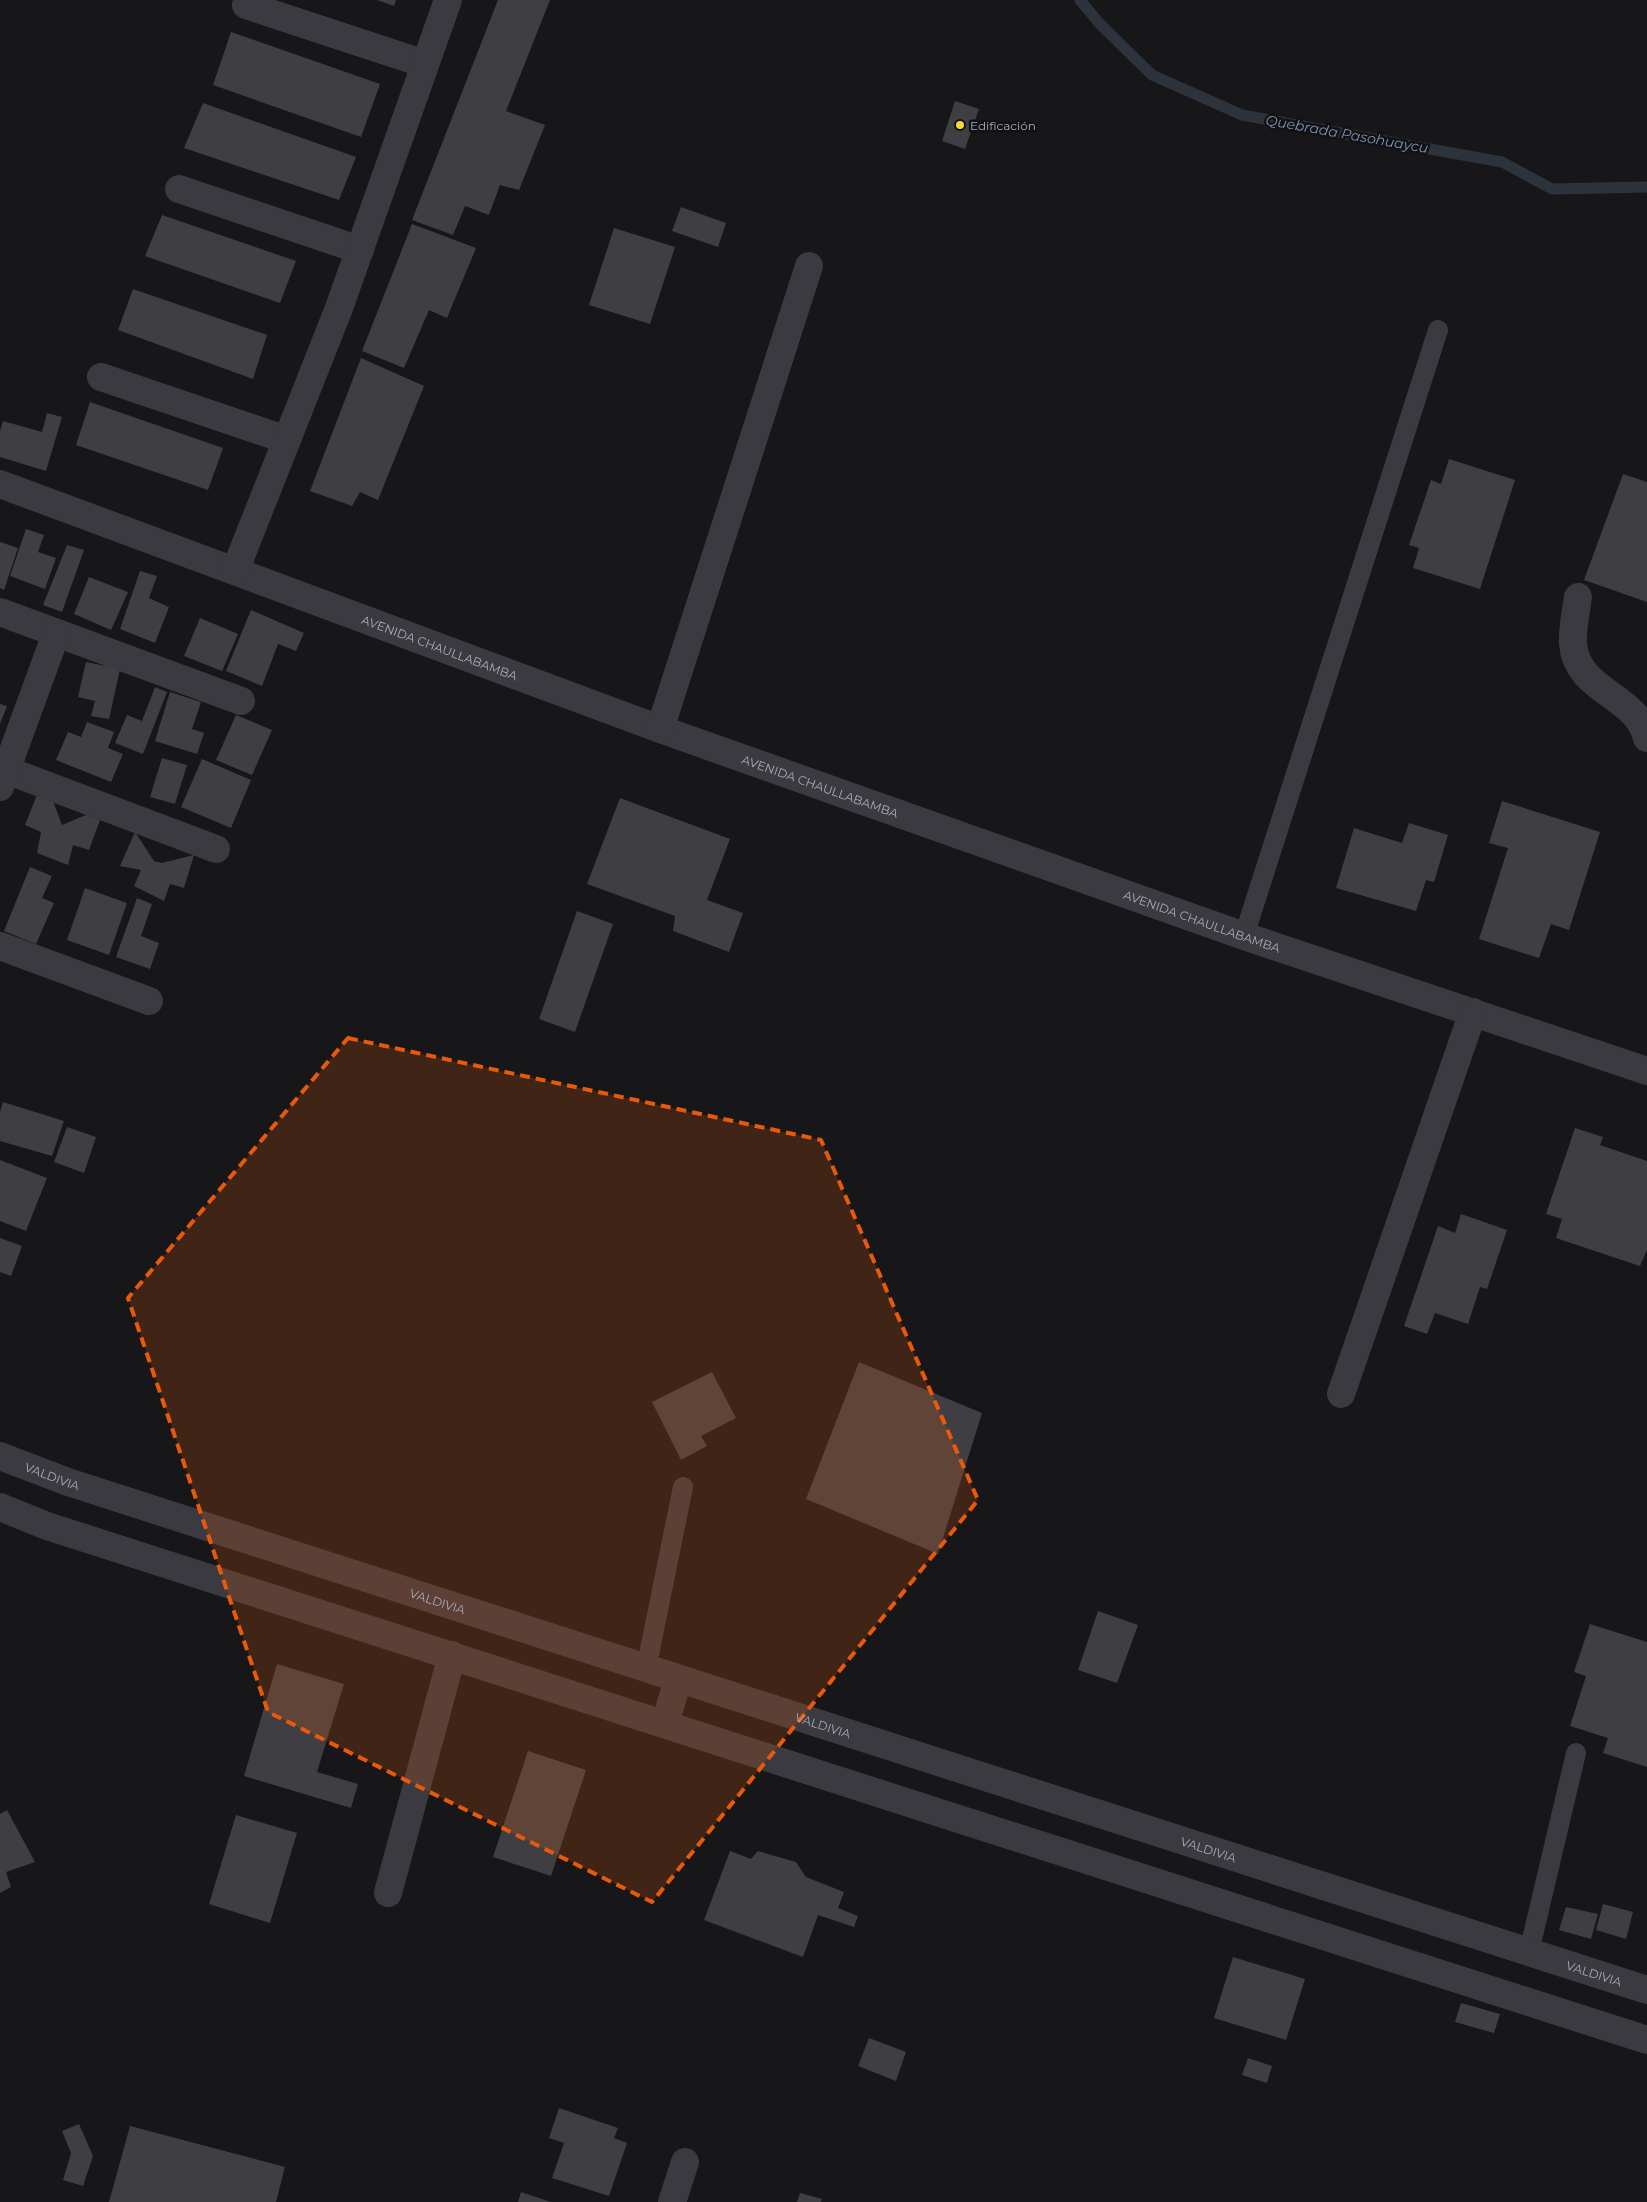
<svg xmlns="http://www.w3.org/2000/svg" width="1647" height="2202" viewBox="0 0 1647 2202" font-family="Montserrat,sans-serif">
	<rect width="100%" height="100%" fill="#171719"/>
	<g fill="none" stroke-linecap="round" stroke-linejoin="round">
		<path stroke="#2d333d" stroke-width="11" d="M1080 0 1099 23 1152 75 1242 115 1502 162 1552 189 1647 187"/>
	</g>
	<path fill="#3f3f43" d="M377 0H396L394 6Z
		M498 0H550L506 111 545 125 519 190 500 185 489 215 465 206 453 235 412 220Z
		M231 32 380 84 361 137 213 85Z
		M955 101 979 109 965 149 942 141Z
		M203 103 356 157 339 200 184 148Z
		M681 207 726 223 718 247 672 231Z
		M162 215 296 261 280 303 145 256Z
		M412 224 476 248 447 318 429 310 404 368 362 351Z
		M614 228 675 247 650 324 589 305Z
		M133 289 267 335 253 379 118 330Z
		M361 358 424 386 378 500 360 492 352 506 310 491Z
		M90 402 223 448 208 490 76 445Z
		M47 413 62 417 46 471 0 457V431L3 421 42 432Z
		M1449 459 1515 480 1480 589 1413 568 1419 548 1409 545 1431 480 1441 484Z
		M1623 474 1647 482V602L1584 580Z
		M26 529 44 535 38 552 56 558 45 589 10 576Z
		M0 542 18 548 4 590 0 588Z
		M67 545 84 550 62 612 43 605Z
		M140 571 157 576 149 598 169 607 155 643 120 629Z
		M89 577 128 592 111 630 74 614Z
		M251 610 304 633 296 651 278 644 262 686 226 671Z
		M200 618 238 634 222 671 184 656Z
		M86 662 120 669 109 719 91 716 95 701 78 697Z
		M155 687 167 692 143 754 115 743 127 715 142 721Z
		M170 692 201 702 192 729 204 733 197 754 155 741Z
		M0 704 7 706 0 724Z
		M236 715 272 730 252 775 216 760Z
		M87 722 114 732 108 748 123 754 111 782 56 760 68 732 81 737Z
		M162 758 187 765 175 804 150 797Z
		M202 759 251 780 231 828 181 807Z
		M37 795 53 801 62 825 86 815 100 820 89 850 73 845 68 865 37 853 41 832 25 825Z
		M620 798 730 839 707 900 743 913 729 952 673 931 675 916 587 884Z
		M1502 801 1600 832 1569 930 1551 924 1539 958 1479 939 1508 848 1489 843Z
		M1409 823 1448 835 1434 882 1426 880 1416 911 1336 888 1354 828 1402 843Z
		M135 832 154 861 162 863 194 855 184 888 170 884 164 901 134 886 141 870 120 866Z
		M30 867 52 876 42 898 54 903 36 944 4 931Z
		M85 888 127 903 109 955 67 940Z
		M137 898 152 904 141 936 159 943 150 969 116 957Z
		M577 911 613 924 575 1032 539 1019Z
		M3 1102 64 1121 52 1156 0 1141V1112Z
		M67 1127 96 1137 84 1173 54 1162Z
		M1575 1128 1603 1137 1600 1145 1647 1161V1250L1640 1266 1556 1238 1562 1219 1546 1214Z
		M0 1160 47 1178 26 1231 0 1221Z
		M1461 1214 1507 1230 1487 1289 1480 1287 1468 1324 1435 1313 1427 1334 1404 1326 1438 1226 1455 1233Z
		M0 1238 22 1246 11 1276 0 1272Z
		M859 1362 982 1413 938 1554 806 1499Z
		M712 1372 736 1418 701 1436 707 1446 681 1460 652 1402Z
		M1098 1611 1138 1625 1117 1683 1078 1670Z
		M1590 1624 1647 1642V1767L1603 1753 1608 1738 1570 1726 1586 1676 1574 1672Z
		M277 1664 344 1684 317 1772 358 1784 351 1808 244 1776Z
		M528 1751 586 1770 551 1876 493 1857Z
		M7 1810 35 1862 6 1872 11 1887 0 1893V1814Z
		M236 1815 297 1833 270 1923 209 1904Z
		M730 1851 751 1859 758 1851 796 1862 806 1877 844 1892 838 1908 858 1916 854 1927 818 1915 803 1957 704 1920Z
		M1603 1904 1633 1912 1626 1939 1596 1930Z
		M1566 1907 1598 1914 1591 1939 1559 1930Z
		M1233 1957 1305 1979 1286 2040 1214 2018Z
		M1461 2003 1500 2014 1494 2033 1455 2022Z
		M869 2038 906 2052 896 2081 858 2066Z
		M1248 2058 1272 2066 1267 2083 1242 2075Z
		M559 2108 618 2128 614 2138 627 2143 609 2196 552 2178 564 2143 549 2138Z
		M79 2124 93 2156 83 2186 63 2180 71 2153 62 2131Z
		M130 2126 285 2167 276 2202H109Z
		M521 2192 551 2202H518Z
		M800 2193 822 2199 821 2202H797Z"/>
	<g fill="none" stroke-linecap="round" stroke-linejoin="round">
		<path stroke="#3a3a40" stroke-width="20" d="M1244 936 1438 330
			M646 1669 683 1487
			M1529 1952 1576 1753"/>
		<g stroke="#3a3a40" stroke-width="28">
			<path d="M246 5 425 64"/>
			<path d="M179 189 360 250"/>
			<path d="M101 377 287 440"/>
			<path id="s1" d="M0 484 660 729 1244 936 1647 1071"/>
			<path d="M235 571 339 308 448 0"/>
			<path d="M1578 597C1576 612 1572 629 1573 644 1577 692 1637 695 1647 738"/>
			<path d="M0 612 241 701"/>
			<path d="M660 729 809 266"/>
			<path d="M6 770 216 849"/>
			<path d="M0 787 56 634"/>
			<path d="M0 946 149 1001"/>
			<path d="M1341 1394 1473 1012"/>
			<path id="s2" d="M0 1456 68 1482 1647 1990"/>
			<path d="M0 1507 47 1526 1647 2040"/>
			<path d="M665 1724 678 1679"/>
			<path d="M388 1893 452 1655"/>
			<path d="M672 2202 685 2162"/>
		</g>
	</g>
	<path fill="#e8590c" fill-opacity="0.2" stroke="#e8590c" stroke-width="4" stroke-dasharray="10 6" stroke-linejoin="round" d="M348 1038 821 1140 978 1500 652 1902 268 1712 128 1298Z"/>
	<circle fill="#f5da33" stroke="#121214" stroke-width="2" cx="960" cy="125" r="5"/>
	<g text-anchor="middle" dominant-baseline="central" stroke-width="5" stroke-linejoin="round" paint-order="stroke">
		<g font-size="12" fill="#a9abb9" stroke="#121214" text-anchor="start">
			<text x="970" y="125">Edificación</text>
		</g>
		<g font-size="12" fill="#a9abb9" stroke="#121214">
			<text stroke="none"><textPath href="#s1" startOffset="469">AVENIDA CHAULLABAMBA</textPath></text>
			<text stroke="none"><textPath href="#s1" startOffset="874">AVENIDA CHAULLABAMBA</textPath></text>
			<text stroke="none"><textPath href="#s1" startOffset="1279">AVENIDA CHAULLABAMBA</textPath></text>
			<text stroke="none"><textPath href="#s2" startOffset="56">VALDIVIA</textPath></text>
			<text stroke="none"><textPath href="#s2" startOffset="461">VALDIVIA</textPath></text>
			<text stroke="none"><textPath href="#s2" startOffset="866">VALDIVIA</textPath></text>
			<text stroke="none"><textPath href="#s2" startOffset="1271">VALDIVIA</textPath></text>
			<text stroke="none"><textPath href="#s2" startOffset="1676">VALDIVIA</textPath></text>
		</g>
		<g font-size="14" font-style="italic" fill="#7f91b5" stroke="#121214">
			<text transform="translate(1347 134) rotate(10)">Quebrada Pasohuaycu</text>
		</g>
	</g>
</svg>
